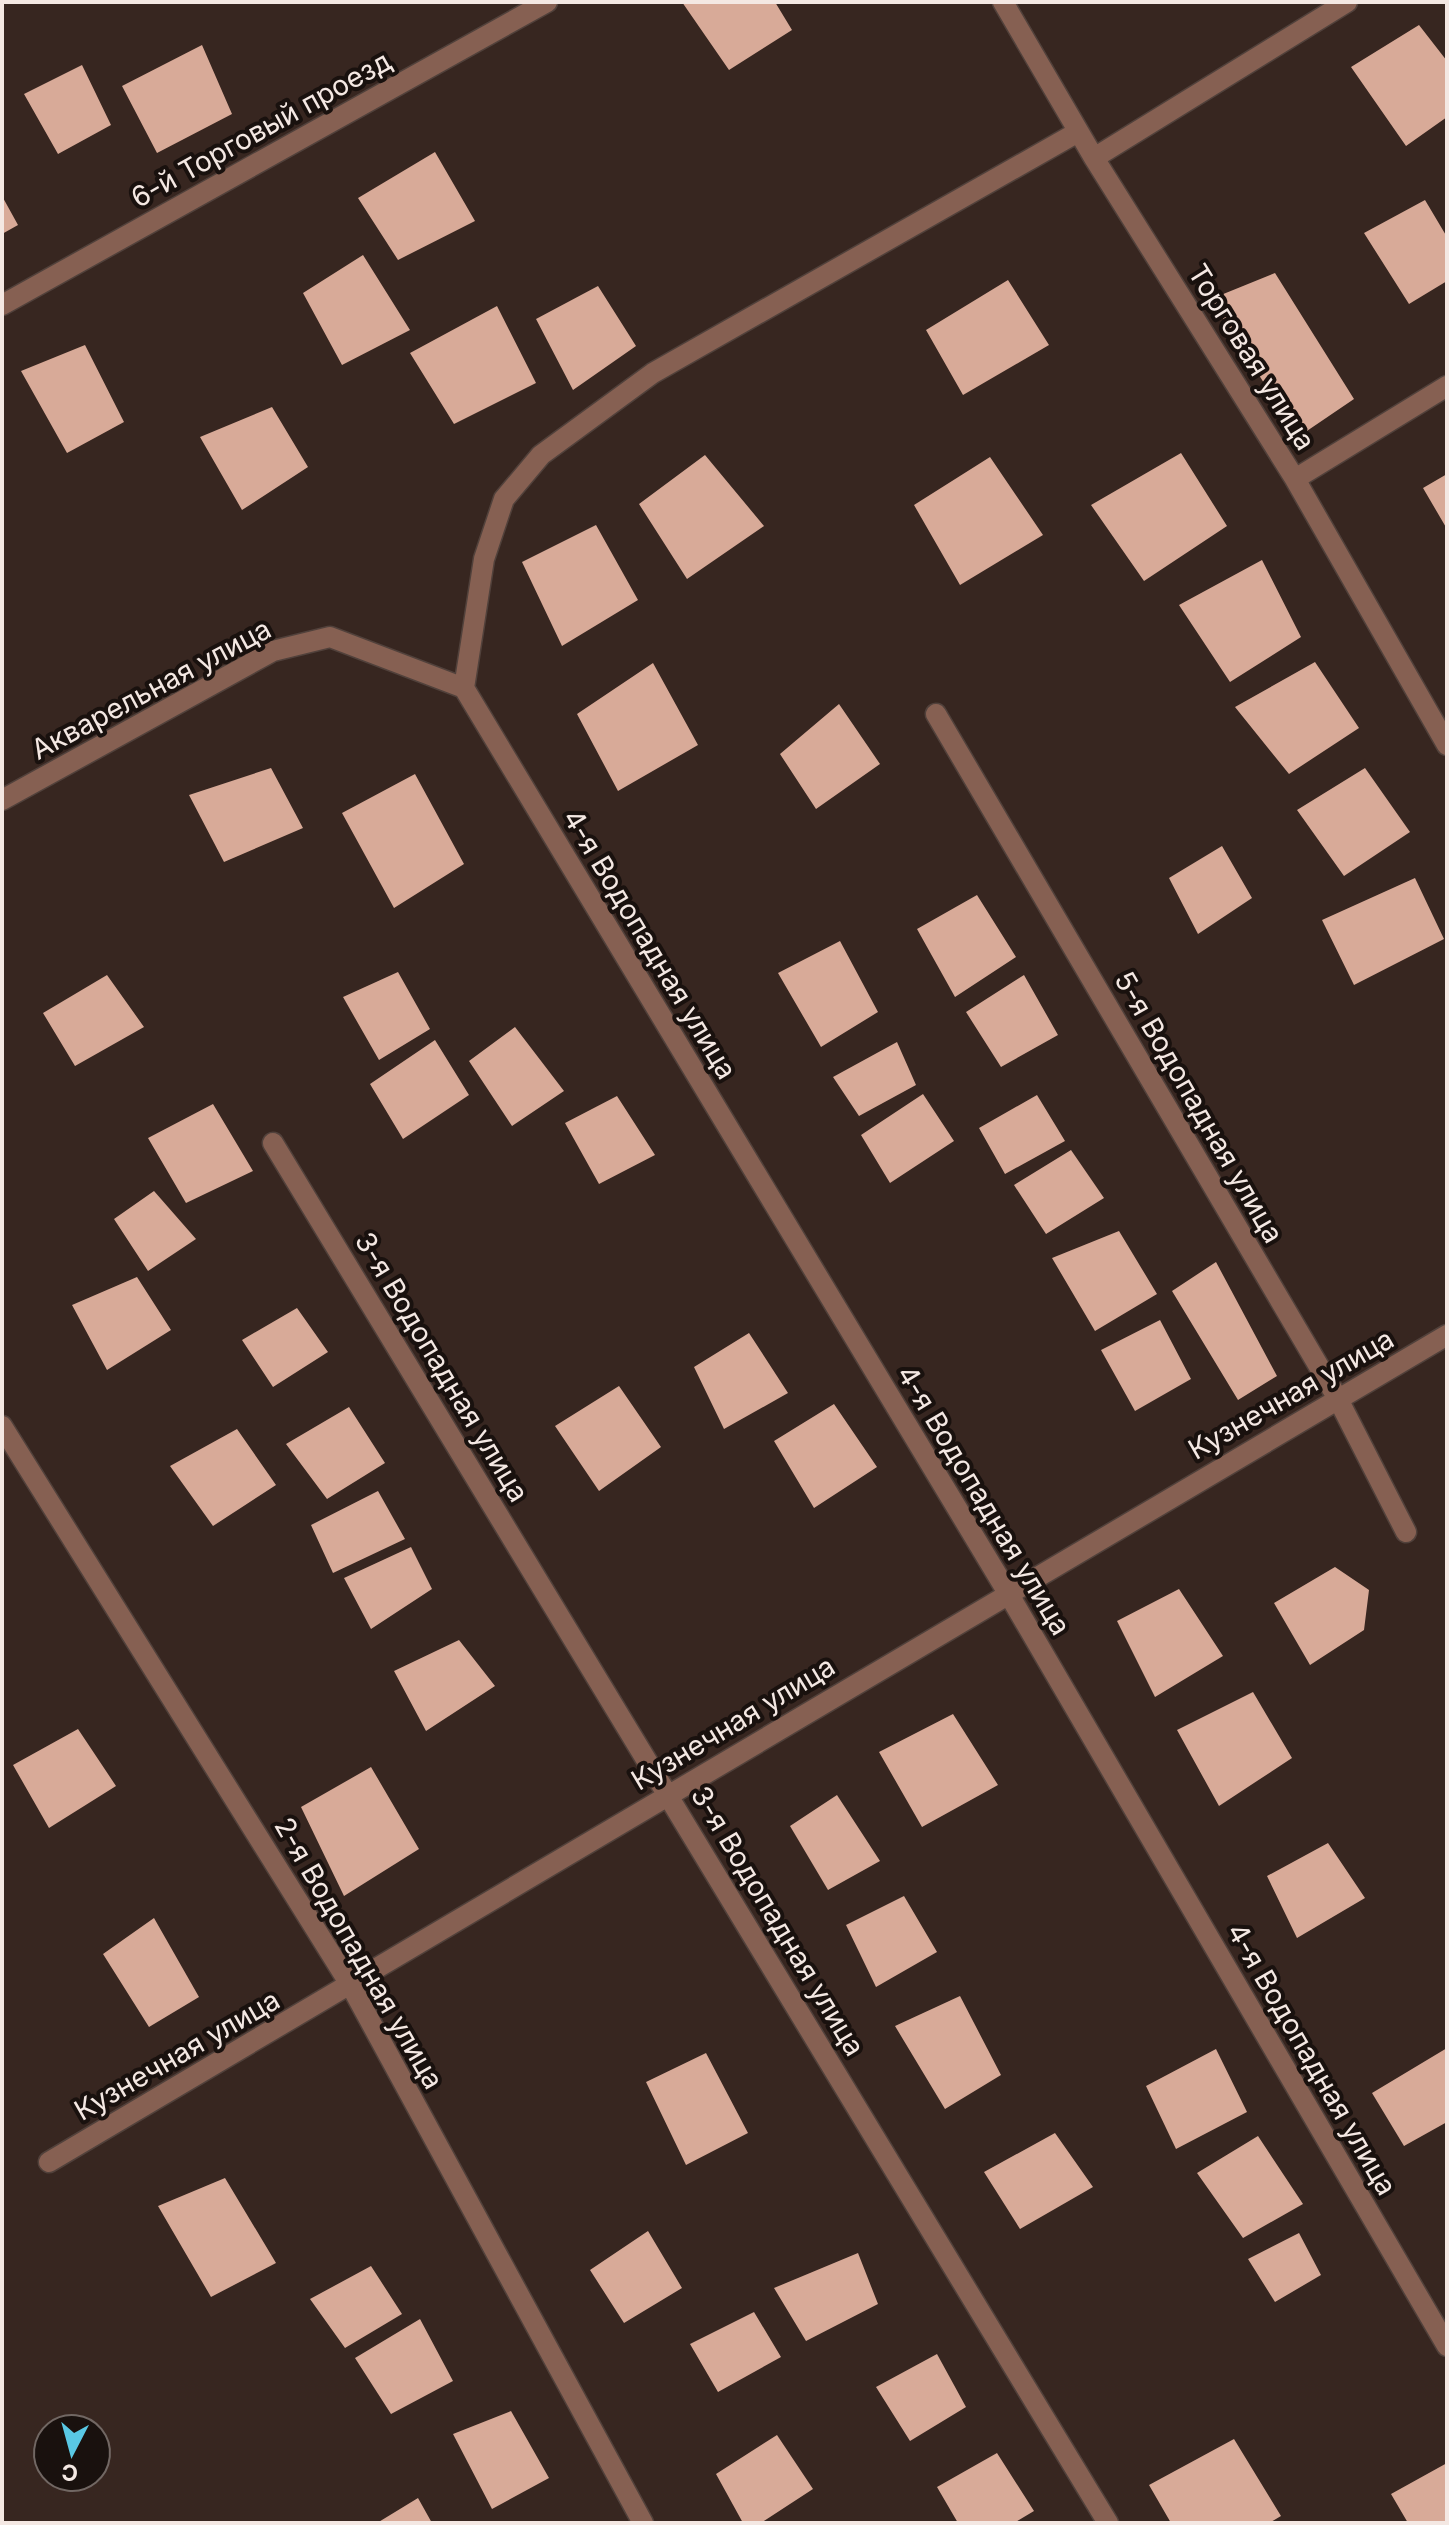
<svg xmlns="http://www.w3.org/2000/svg" width="1449" height="2525" viewBox="0 0 1449 2525" font-family="Inter,sans-serif">
	<rect width="100%" height="100%" fill="#372620"/>
	<path fill="#d8aa98" d="M682 2H775L792 30 729 70Z
		M1419 25 1447 61V117L1406 146 1351 67Z
		M202 45 232 114 157 153 122 86Z
		M82 65 111 125 58 154 24 94Z
		M435 152 475 221 398 260 358 198Z
		M2 196 18 225 2 234Z
		M1425 200 1447 237V281L1409 304 1364 233Z
		M363 255 410 330 342 365 303 293Z
		M1275 273 1354 399 1298 437 1211 299Z
		M1008 280 1049 345 963 395 926 330Z
		M598 286 636 346 573 390 536 319Z
		M497 306 536 383 454 424 410 353Z
		M85 345 124 422 67 453 21 371Z
		M272 407 308 467 242 510 200 437Z
		M1181 453 1227 526 1144 581 1091 505Z
		M705 455 764 526 687 579 639 504Z
		M990 457 1043 535 960 585 914 505Z
		M1447 474V529L1423 488Z
		M596 525 638 600 562 646 522 562Z
		M1262 560 1301 637 1230 682 1179 605Z
		M1315 662 1359 728 1289 774 1235 707Z
		M653 663 698 745 618 791 577 714Z
		M839 704 880 764 816 809 780 754Z
		M271 768 303 828 224 862 189 795Z
		M1365 768 1410 832 1344 876 1297 810Z
		M415 774 464 864 394 908 342 813Z
		M1222 846 1252 898 1198 934 1169 878Z
		M1415 878 1444 939 1354 985 1322 920Z
		M977 895 1016 957 955 997 917 929Z
		M840 941 878 1012 821 1047 778 973Z
		M398 972 430 1029 379 1060 343 997Z
		M107 975 144 1027 75 1066 43 1013Z
		M1024 975 1058 1035 1001 1067 966 1012Z
		M515 1027 564 1091 512 1126 469 1061Z
		M435 1040 469 1095 403 1139 370 1084Z
		M897 1042 916 1085 859 1116 833 1077Z
		M923 1094 954 1141 890 1183 861 1135Z
		M1037 1095 1065 1141 1005 1174 979 1128Z
		M617 1096 655 1155 599 1184 565 1123Z
		M213 1104 253 1171 186 1203 148 1138Z
		M1071 1150 1104 1198 1046 1234 1014 1185Z
		M154 1191 196 1239 148 1271 114 1219Z
		M1119 1231 1157 1294 1095 1331 1052 1258Z
		M1216 1262 1277 1376 1238 1400 1172 1291Z
		M137 1277 171 1330 107 1370 72 1305Z
		M297 1308 328 1352 273 1387 242 1340Z
		M1160 1320 1191 1379 1135 1411 1101 1350Z
		M749 1333 788 1393 724 1429 694 1367Z
		M619 1386 661 1447 599 1491 555 1426Z
		M834 1404 877 1467 814 1508 774 1441Z
		M349 1407 385 1463 327 1499 286 1444Z
		M237 1429 276 1485 213 1526 170 1466Z
		M378 1491 405 1539 333 1573 311 1525Z
		M411 1547 432 1589 371 1629 344 1578Z
		M1335 1567 1369 1590 1364 1630 1310 1665 1274 1603Z
		M1179 1589 1223 1656 1155 1697 1117 1621Z
		M459 1640 495 1686 426 1731 394 1671Z
		M1253 1692 1292 1758 1219 1806 1177 1730Z
		M953 1714 998 1785 922 1827 879 1752Z
		M78 1729 116 1786 49 1828 13 1765Z
		M371 1767 419 1849 344 1896 301 1807Z
		M837 1795 880 1861 828 1890 790 1826Z
		M1328 1843 1365 1898 1297 1938 1267 1876Z
		M904 1896 937 1952 876 1987 846 1925Z
		M154 1918 199 1997 149 2027 103 1954Z
		M960 1996 1001 2075 945 2109 895 2026Z
		M1447 2048V2122L1404 2146 1372 2093Z
		M1216 2049 1247 2112 1176 2149 1146 2086Z
		M706 2053 748 2133 686 2165 646 2082Z
		M1055 2133 1093 2187 1020 2229 984 2172Z
		M1258 2136 1303 2204 1243 2238 1197 2173Z
		M225 2178 276 2263 211 2297 158 2206Z
		M648 2231 682 2288 624 2323 590 2270Z
		M1299 2233 1321 2275 1275 2302 1248 2259Z
		M858 2253 878 2304 806 2341 774 2288Z
		M371 2266 402 2314 345 2348 310 2299Z
		M754 2312 781 2357 718 2392 690 2344Z
		M420 2319 453 2381 391 2414 355 2358Z
		M937 2354 966 2407 910 2441 876 2387Z
		M511 2411 549 2478 492 2509 453 2434Z
		M777 2435 813 2489 761 2523H743L716 2474Z
		M1234 2439 1281 2516 1269 2523H1171L1149 2485Z
		M997 2453 1034 2511 1014 2523H958L937 2487Z
		M1447 2463V2523H1408L1391 2494Z
		M418 2498 432 2523H377Z"/>
	<g fill="none" stroke-linecap="round" stroke-linejoin="round">
		<g stroke="#51413b" stroke-width="23">
			<path id="minor" d="M1003 2 1094 158 1295 479 1447 745
				M1094 158 1347 2
				M2 305 547 2
				M1295 479 1447 386
				M464 688 1008 1593 1447 2346
				M464 688 484 559 504 499 541 455 653 373 1078 132
				M936 714 1338 1399 1406 1532
				M2 800 273 651 330 637 464 688
				M273 1143 1108 2523
				M2 1426 351 1986 643 2523
				M49 2162 1447 1335"/>
		</g>
		<use href="#minor" stroke="#866052" stroke-width="20"/>
	</g>
	<g text-anchor="middle" dominant-baseline="central" stroke-width="8" stroke-linejoin="round" paint-order="stroke">
		<g font-size="28" fill="#f4e8e3" stroke="#19110e">
			<text transform="translate(261 129) rotate(-29)">6-й Торговый проезд</text>
			<text transform="translate(1252 357) rotate(58)">Торговая улица</text>
			<text transform="translate(151 689) rotate(-28)">Акварельная улица</text>
			<text transform="translate(650 944) rotate(59)">4-я Водопадная улица</text>
			<text transform="translate(1199 1107) rotate(60)">5-я Водопадная улица</text>
			<text transform="translate(442 1367) rotate(59)">3-я Водопадная улица</text>
			<text transform="translate(1291 1394) rotate(-30)">Кузнечная улица</text>
			<text transform="translate(984 1500) rotate(59)">4-я Водопадная улица</text>
			<text transform="translate(733 1723) rotate(-31)">Кузнечная улица</text>
			<text transform="translate(778 1921) rotate(59)">3-я Водопадная улица</text>
			<text transform="translate(359 1953) rotate(60)">2-я Водопадная улица</text>
			<text transform="translate(177 2055) rotate(-30)">Кузнечная улица</text>
			<text transform="translate(1312 2059) rotate(60)">4-я Водопадная улица</text>
		</g>
	</g>
	<rect width="1449" height="2525" fill="none" stroke="#f4e8e3" stroke-width="8"/>
	<g transform="translate(72 2453) rotate(186)"><circle r="38" fill="#19110e" stroke="#716763" stroke-width="2"/>
	<path d="M0-6L14 30L0 20L-14 30Z" fill="#59c8e4"/>
	<text y="-12" font-size="22" font-weight="bold" text-anchor="middle" fill="#f4e8e3">С</text>
	</g>
</svg>
